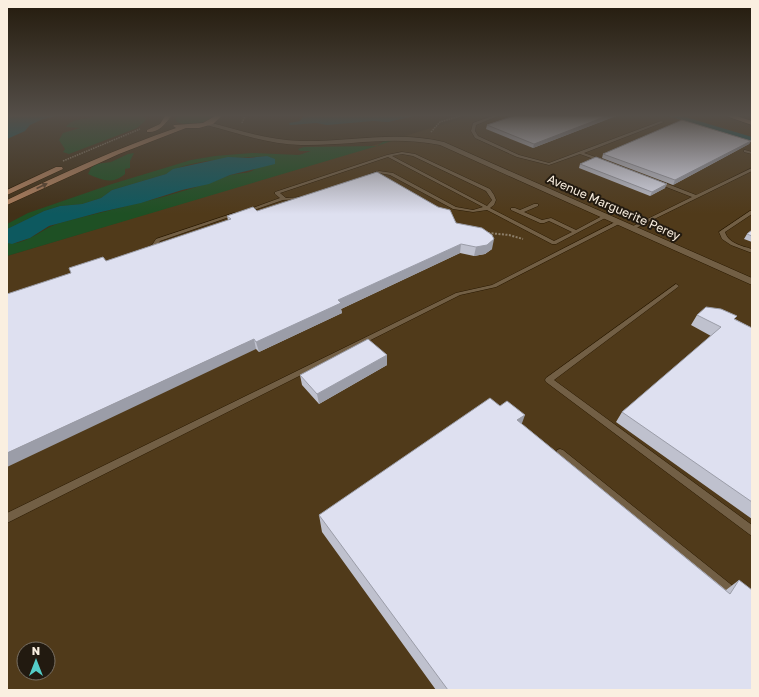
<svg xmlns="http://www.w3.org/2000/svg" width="759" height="697" viewBox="0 0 759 697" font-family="'Golos Text',sans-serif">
	<rect width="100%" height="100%" fill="#423118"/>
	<path fill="#503a1a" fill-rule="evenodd" d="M471 116H752V690H7V256ZM24 649H48V673H24Z"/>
	<path fill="#1e5024" d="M96 116H143L146 120 137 128 69 154 63 152 65 149 59 140 63 133 80 128 66 127C73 117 86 120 96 116Z
		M177 116H213C205 125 188 126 177 122L175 119Z
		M400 138 377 146 7 256V243C26 246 42 228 60 223 116 208 173 197 228 176 235 173 245 174 252 171 257 168 262 160 267 156 241 158 187 159 166 174L112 190 101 198 82 204 60 206 44 211 7 229V224L28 213 112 184 191 160 215 156 252 153 299 155 311 151H300L298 149 304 147 377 146 387 139Z
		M134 153 130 161V168L125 169V174C112 185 102 180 88 174L91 168 96 164 111 162 128 154Z"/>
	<path fill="#0d595f" d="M7 116H56L43 119 30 125 25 131 7 139Z
		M307 116H414L388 122 373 121 327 125 316 123 290 125 289 123 300 121 303 117Z
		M668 116H682L752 137V141Z
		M267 156 275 159V164L230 175 209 184 182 190 141 203 101 212 49 226 30 238 12 244 7 243V229L44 211 60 206 82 204 101 198 112 190 166 174 173 169 228 157 248 158Z"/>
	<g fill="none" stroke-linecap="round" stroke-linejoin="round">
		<g stroke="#281801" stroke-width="1">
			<path id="lane" d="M492 116H498L476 125 475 131 478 136 519 155 549 163 661 121 664 122 584 153 604 160V162H602L580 154 549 165 517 157 475 138 471 131 473 123Z
				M745 150 752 152V154L744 152V150Z
				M402 152 415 154 490 189 494 195 496 200 494 205 490 208 554 241 572 232 549 221 544 223H540L511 210V208H515L520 210 534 204H538V206L524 212 542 220 551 218 576 230 604 215 609 216 556 244H552L487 210 473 212 453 209 390 175 379 173 371 177H367V175L379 171 393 173 456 207 473 210 483 207 388 157 280 193 286 198 302 197H304V199L283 200 248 212 244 211 280 198 275 194V192L387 155ZM402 154 413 156 486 191 492 200 487 206 392 156Z
				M752 168V171L634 229 632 230 629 228 692 197 656 183V181H660L696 195Z
				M750 211H752V214L725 232C728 243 742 246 752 249V253L731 245 722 239 719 232Z
				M234 213 238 214 160 241C157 246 155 248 149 250L146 248 152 245 156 239Z
				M619 220 621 221V223L496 287 460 295 7 523V513L456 293 492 285Z
				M676 284 679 286 678 287 554 380 752 525V536L749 534 546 382 545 380 546 378Z
				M560 449 563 450 739 591 740 595 739 599 735 600 731 599 557 456 556 453 557 450Z"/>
		</g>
		<g stroke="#281801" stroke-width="1">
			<path id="street" d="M208 122C239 130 268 140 301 141 349 142 396 130 444 142L752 278V285L440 145C390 135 350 146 301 145 267 144 238 133 206 125V123Z"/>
		</g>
		<g stroke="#281801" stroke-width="1">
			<path id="primary" d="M165 116H171C165 125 158 133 147 132V130L160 124Z
				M215 116H222L213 124 199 128H186L119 154 7 205V200C62 173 118 148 176 128L173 126 174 125 203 123Z
				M726 116H737L752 121V125Z
				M56 167H62L63 169 7 195V190Z"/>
		</g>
		<path stroke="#8d7f6a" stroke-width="1.5" stroke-dasharray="1.5 1" stroke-linecap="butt" d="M242 123 245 116
			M431 132 440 122 460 116
			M63 161 140 129"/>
		<path stroke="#8d7f6a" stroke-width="2" stroke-dasharray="2 1.5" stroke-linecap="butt" d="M488 233 509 235 523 239"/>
		<use href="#lane" fill="#725f45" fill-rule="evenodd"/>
		<use href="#street" fill="#725f45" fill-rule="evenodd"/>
		<use href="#primary" fill="#ac7e5c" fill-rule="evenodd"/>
	</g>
	<path fill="#bfc1ce" d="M514 116H616L533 148 486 129 487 125Z
		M751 141 749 144 673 185 602 158 603 154Z
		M580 164 665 188 650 196 579 168Z
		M257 211 456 223 492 249 485 254 474 256 460 253 341 309 342 313 259 352 256 349 71 273 228 220 227 216Z
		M752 230V242L744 239 747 234Z
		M697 315 735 319 752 328V519L616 422 622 412 711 336 691 325Z
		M387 355V365L319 404 302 385 300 375Z
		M522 424 726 590 739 580 752 690H436L322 532 319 515Z"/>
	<path fill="#9b9da8" d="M607 116H616L533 148 534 144Z
		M751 141 749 144 673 185 675 180Z
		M667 184 665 188 650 196 652 192Z
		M494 239 492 249 485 254 474 256 476 247Z
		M461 244 460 253 341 309 342 313 259 352 256 342 338 300Z
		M254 339 256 349 7 467V453Z
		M387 355V365L319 404 317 394Z
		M525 415 518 434 517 420Z"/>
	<path fill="#dee0f0" stroke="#9b9da8" d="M514 116H607L534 144 487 125Z
		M682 120 751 141 675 180 603 154Z
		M596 157 667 184 652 192 580 164Z
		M377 172 438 207 450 210 456 223 482 228 492 235 494 239 487 245 476 247 461 244 338 300 341 303 256 342 254 339 7 453V294L71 273 69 268 103 257 106 261 231 219 227 216 253 207 257 211Z
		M752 230V236L747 234Z
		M706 307 721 309 737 316 734 319 752 328V502L622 412 721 327 697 315Z
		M368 339 387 355 317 394 300 375Z
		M490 398 500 406 507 401 525 415 517 420 730 594 739 580 752 590V690H448L319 515Z"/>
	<defs><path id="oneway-solid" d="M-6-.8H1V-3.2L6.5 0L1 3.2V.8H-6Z"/></defs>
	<use fill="#59422e" href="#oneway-solid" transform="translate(42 186) rotate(-25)"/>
	<linearGradient id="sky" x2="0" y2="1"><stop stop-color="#241b0d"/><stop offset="0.54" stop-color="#544e48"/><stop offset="1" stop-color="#544e48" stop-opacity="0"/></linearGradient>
	<rect width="759" height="214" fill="url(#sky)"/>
	<g text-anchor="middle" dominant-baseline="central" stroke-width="4" stroke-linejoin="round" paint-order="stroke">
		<g font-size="12" fill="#faefe0" stroke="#221a10">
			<text transform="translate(614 207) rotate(24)">Avenue Marguerite Perey</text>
		</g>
	</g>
	<rect width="759" height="697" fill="none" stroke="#faefe0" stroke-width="16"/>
	<g transform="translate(36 661)"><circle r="19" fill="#221a10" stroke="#786f63"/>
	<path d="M0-3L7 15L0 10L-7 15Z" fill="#54cdc8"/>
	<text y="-6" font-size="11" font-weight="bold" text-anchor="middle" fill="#faefe0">N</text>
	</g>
</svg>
